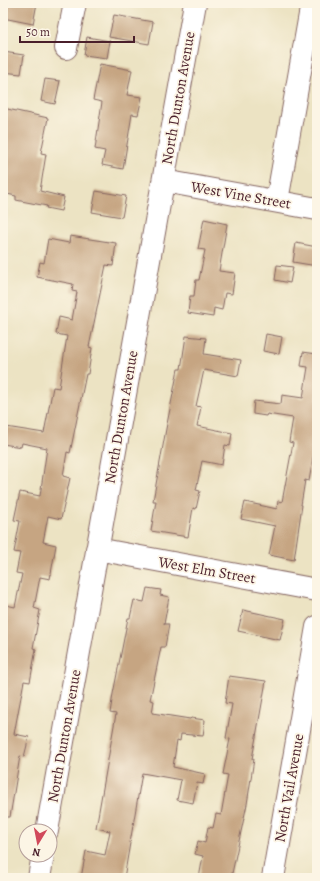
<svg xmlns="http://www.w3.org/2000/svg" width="320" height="881" viewBox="0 0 320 881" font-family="Alegreya,serif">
	<rect width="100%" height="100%" fill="#fcf5e5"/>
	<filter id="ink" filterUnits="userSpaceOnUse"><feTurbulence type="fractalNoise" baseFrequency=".025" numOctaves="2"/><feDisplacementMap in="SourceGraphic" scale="8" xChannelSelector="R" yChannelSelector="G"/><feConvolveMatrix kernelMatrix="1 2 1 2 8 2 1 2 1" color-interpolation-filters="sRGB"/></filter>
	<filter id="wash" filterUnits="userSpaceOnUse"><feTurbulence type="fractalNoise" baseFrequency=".012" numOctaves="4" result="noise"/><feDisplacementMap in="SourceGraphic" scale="16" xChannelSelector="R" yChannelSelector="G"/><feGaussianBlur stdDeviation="0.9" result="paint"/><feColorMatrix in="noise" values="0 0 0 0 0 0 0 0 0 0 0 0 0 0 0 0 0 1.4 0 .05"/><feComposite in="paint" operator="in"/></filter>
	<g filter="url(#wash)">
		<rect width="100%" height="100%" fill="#ece3c3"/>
		<g id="blocks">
			<path fill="#c6a582" d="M3 3H37L33 24 3 18Z
				M114 15 153 22 149 44 109 37Z
				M87 37 110 41 107 58 84 55Z
				M3 52 24 55 21 74 3 72Z
				M100 64 132 70 127 95 142 97 138 115 132 114 123 169 102 165 105 151 95 149 102 102 93 100Z
				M45 79 60 81 55 104 41 101Z
				M3 108 48 118 41 153 46 154 40 191 64 197 61 211 46 208 47 206 16 200V196L3 193Z
				M96 191 126 196 122 217 92 212Z
				M204 219 227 224 219 271 235 273 232 294 225 293 222 310 214 308 213 317 188 313 190 296H194L196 280H199L205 250 198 249Z
				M70 236 116 243 113 266 106 265 89 347 92 348 88 374H86L70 453 67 452 63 476 70 478 61 519 48 516 43 542 56 545 50 579 40 577 34 608 40 610 33 648 36 649 30 682 24 681 14 734 29 737 24 757 20 756 10 817H3V622L6 605 15 607 22 574 16 573 20 553 14 552 20 521 14 520 20 492 40 496 47 448 22 443 21 447 3 444 6 427 44 433 53 387 59 388 67 336 56 334 59 317 72 320 77 292 72 291 73 284 37 277 40 262 44 263 48 239 69 243Z
				M296 243 317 247V266L293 262Z
				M277 265 293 267 290 283 275 280Z
				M266 334 282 337 279 354 263 351Z
				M186 336 206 338 204 354 241 360 238 376 204 370 196 406 201 407 197 426 232 433 230 446 225 445 222 465 202 461 196 490 200 491 196 509 193 508 188 537 151 531 156 501H153L166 429 178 369H181Z
				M303 352 317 354V435L309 481 305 480 301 505H302L294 560 269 555 275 526 241 519 245 502 277 509 278 501 282 502 293 443 289 442 293 418 267 414 266 416 253 414V411L254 401 281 404 282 395 303 398 308 367 301 366Z
				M147 588 161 590 160 595 169 597 164 624H169L165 647H161L150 700 154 701 152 713 190 719 191 718 205 720 203 736 181 734 180 741 177 740 173 767 205 774 203 784 197 783 193 803 177 800 181 780 142 773 124 878H81L86 851 105 855 110 831 96 828 116 714 110 713 113 694 128 618H130L134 600 144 602Z
				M243 610 285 619 280 640 238 631Z
				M229 676 266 681 252 759H254L247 804 231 878H199L203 856 195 854 198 841 205 843 208 827 213 828 216 814 221 815 228 775 223 774 230 739 226 738 232 704 225 703Z"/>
		</g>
	</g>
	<g filter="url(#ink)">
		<use href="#blocks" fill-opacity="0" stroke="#836460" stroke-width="1"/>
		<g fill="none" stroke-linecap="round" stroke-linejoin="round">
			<g stroke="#836460" stroke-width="24">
				<path id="minor" d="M66 48 75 3
					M164 181 317 209
					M277 201 312 3
					M97 549 317 590
					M47 831 195 3
					M39 878 43 855
					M273 878 317 627"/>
			</g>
			<use href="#minor" stroke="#fff" stroke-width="22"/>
		</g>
	</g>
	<g text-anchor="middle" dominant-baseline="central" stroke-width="3.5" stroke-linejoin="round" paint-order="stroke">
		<g font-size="15" fill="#4a1f2b" stroke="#fcf5e5">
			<text transform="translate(178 98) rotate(-80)">North Dunton Avenue</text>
			<text transform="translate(241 195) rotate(10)">West Vine Street</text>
			<text transform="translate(121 417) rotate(-80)">North Dunton Avenue</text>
			<text transform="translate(207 570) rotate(10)">West Elm Street</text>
			<text transform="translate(64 736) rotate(-80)">North Dunton Avenue</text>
			<text transform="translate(289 788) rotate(-80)">North Vail Avenue</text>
		</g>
	</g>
	<rect width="320" height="881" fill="none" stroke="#fcf5e5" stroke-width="16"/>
	<g transform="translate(38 843) rotate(190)"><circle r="19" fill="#fcf5e5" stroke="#b59f9b"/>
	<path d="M0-3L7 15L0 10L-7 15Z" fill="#d1495b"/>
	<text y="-6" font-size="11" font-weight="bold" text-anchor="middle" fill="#4a1f2b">N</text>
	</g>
	<path d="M20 36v6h114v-6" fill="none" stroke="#4a1f2b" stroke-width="2"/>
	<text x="26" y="36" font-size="12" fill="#4a1f2b" stroke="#fcf5e5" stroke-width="3" paint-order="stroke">50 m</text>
</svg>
